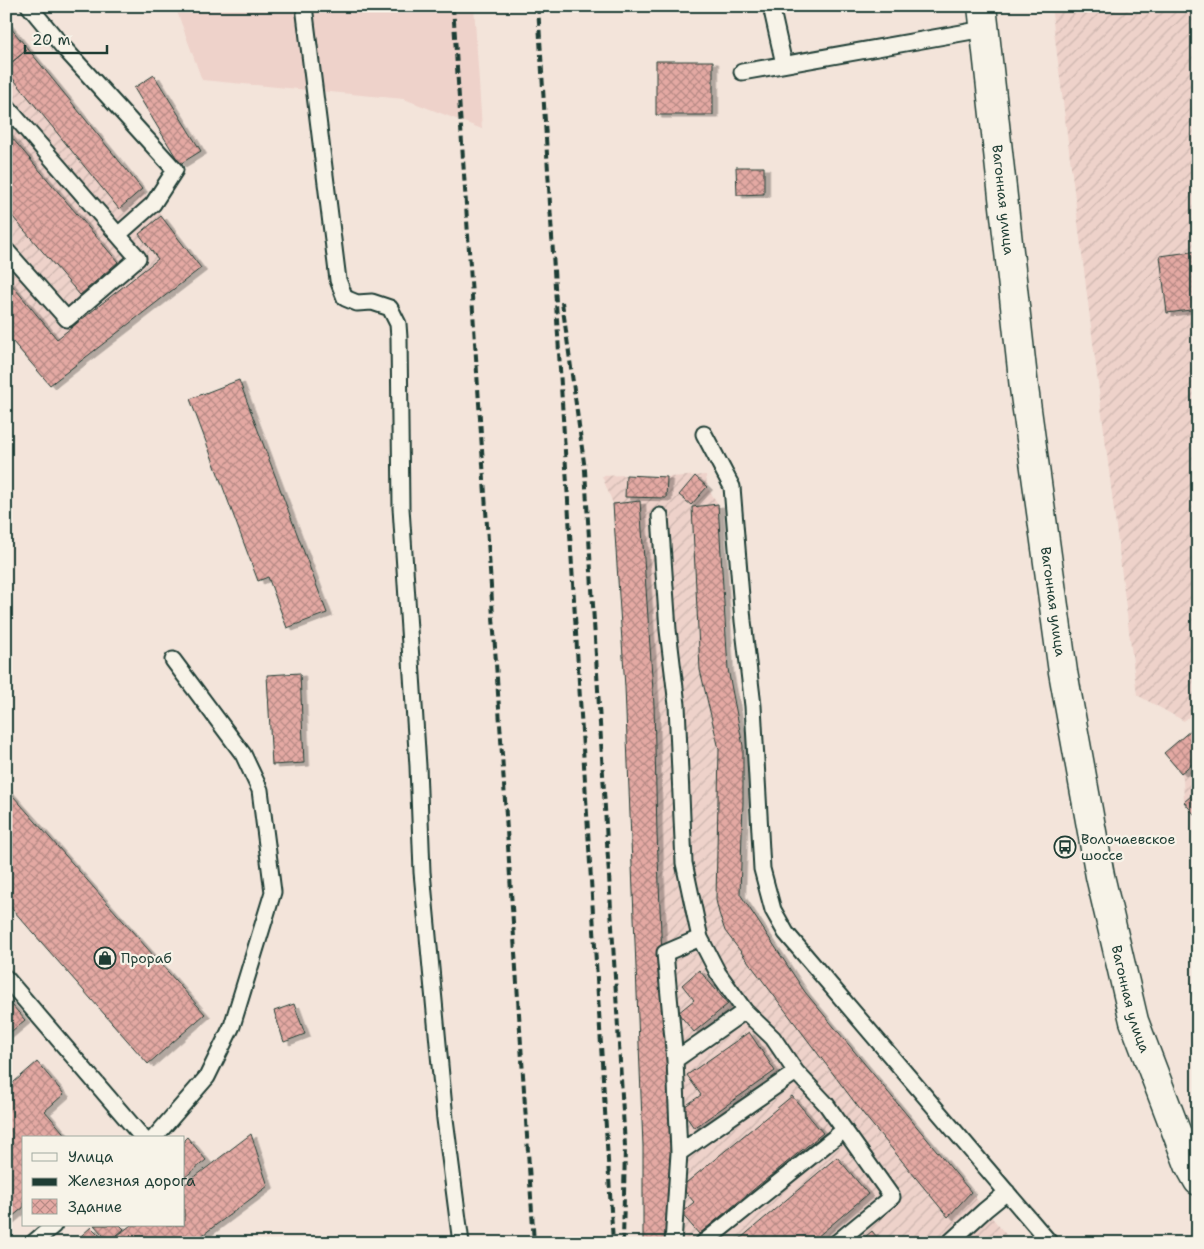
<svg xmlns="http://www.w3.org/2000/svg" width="1204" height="1249" viewBox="0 0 1204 1249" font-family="'Shantell Sans',sans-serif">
	<defs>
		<pattern id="industrial-furrows" width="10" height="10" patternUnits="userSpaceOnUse" patternTransform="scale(1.25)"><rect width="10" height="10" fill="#eed2ca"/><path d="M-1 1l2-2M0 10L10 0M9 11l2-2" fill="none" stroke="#ccb5ae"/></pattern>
		<pattern id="building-cross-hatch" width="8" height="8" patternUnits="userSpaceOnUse" patternTransform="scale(1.25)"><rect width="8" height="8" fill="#e4a9a3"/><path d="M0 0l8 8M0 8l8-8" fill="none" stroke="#b88b86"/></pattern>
		<filter id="shadow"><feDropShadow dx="5.5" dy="3" stdDeviation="0" flood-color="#0004"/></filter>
	</defs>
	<rect width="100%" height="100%" fill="#f3e4da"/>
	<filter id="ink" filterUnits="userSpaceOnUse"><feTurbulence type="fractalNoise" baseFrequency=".02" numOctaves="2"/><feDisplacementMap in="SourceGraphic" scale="10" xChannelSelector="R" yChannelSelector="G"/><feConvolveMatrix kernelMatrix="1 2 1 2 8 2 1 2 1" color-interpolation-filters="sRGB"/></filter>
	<g filter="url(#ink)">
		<path fill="#eed2ca" d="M175 6H474L482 129 404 99 202 80Z"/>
		<path fill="url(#industrial-furrows)" d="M1051 6H1198V709L1184 721 1137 695Z
			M28 49 142 189 201 268 50 385 6 334V67Z
			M626 475 667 477 706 475 707 487 718 504 740 894 805 992 1013 1243H643V1146L625 687 613 504 602 476Z
			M1198 724V819L1184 802 1183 778 1181 773 1164 753Z"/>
		<path fill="url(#building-cross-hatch)" stroke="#1f3d34" filter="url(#shadow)" d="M6 22 28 49 6 67Z
			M28 49 142 189 119 209 6 70V67Z
			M656 61H713V115H656Z
			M154 75 201 151 180 164 134 88Z
			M6 131 118 262 80 295 6 209Z
			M736 167H764V194L737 195Z
			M161 216 201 268 50 385 6 334V278L57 339 158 259 139 234Z
			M1198 251V309L1167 313 1160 256Z
			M239 380 327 613 287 628 268 577 258 581 190 399Z
			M626 475 667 477 666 498 625 497Z
			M695 476 707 487 691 505 679 495Z
			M640 501 654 705 657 833 666 1058 673 1126 670 1161 668 1243H643V1146L625 687 613 504Z
			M718 504 728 669 743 746V802L740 894 805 992 971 1192 948 1217 865 1116 725 931 719 913 716 900 719 749 700 670 692 507Z
			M300 673 304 763 272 765 267 675Z
			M1198 724V759L1181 773 1164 753Z
			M6 788 205 1014 148 1064 6 902Z
			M1198 790V819L1184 802Z
			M699 970 728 1004 694 1032 678 1013 694 1000 682 985Z
			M6 998 25 1020 6 1036Z
			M294 1004 305 1034 284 1042 274 1011Z
			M749 1032 775 1071 694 1128 681 1109 701 1095 687 1075Z
			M37 1062 64 1094 45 1111 68 1138H24V1207L6 1222V1089Z
			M792 1096 823 1133 699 1234 681 1213 694 1202 681 1187Z
			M251 1134 268 1186 192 1243H108L131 1225H184V1185Z
			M187 1137 206 1160 184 1178V1140Z
			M837 1157 868 1194 810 1243H735Z
			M94 1225H120L124 1229 109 1242Z
			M91 1227 101 1237 95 1243H73Z
			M872 1231 882 1243H858Z"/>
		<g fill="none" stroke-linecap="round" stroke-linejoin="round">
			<g stroke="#1f3d34" stroke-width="19">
				<path id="service" d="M29 6 63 47 175 170 153 204 118 235
					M304 6 338 280 345 298 357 303 372 302 390 308 398 324 399 338 401 508 418 766 422 872 445 1119 461 1243
					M771 6 784 64
					M742 72 984 29
					M6 106 138 258 67 319 6 250
					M704 434 732 487 743 621 753 706 762 869 773 910 786 933 1050 1243
					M660 516 668 630 677 705 684 863 700 938 718 973 745 1011 773 1038 796 1072 826 1104 892 1197 836 1243
					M700 938 665 953 675 1060 745 1011
					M6 978 143 1138
					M675 1060 679 1153 796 1072
					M154 1138 207 1077 232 1026 273 892 260 790 243 754 173 660
					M33 1243 54 1225
					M673 1243 679 1153
					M703 1243 844 1130
					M949 1243 985 1210 1007 1192"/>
			</g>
			<g stroke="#1f3d34" stroke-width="31">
				<g id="tertiary">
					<path id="s1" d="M982 6 1024 388 1063 672 1100 876 1134 1021 1189 1165 1198 1181"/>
				</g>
			</g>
			<use href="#service" stroke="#f7f3e8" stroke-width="15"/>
			<use href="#tertiary" stroke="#f7f3e8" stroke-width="28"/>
			<path stroke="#1f3d34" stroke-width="4" stroke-dasharray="8 4" stroke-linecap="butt" d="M453 6 534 1243
				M538 6 613 1243
				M562 302 585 470 625 1146 623 1243"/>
		</g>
	</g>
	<defs>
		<g id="bus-ring" transform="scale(1.125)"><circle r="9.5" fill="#f7f3e8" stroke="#1f3d34" stroke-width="1.5"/><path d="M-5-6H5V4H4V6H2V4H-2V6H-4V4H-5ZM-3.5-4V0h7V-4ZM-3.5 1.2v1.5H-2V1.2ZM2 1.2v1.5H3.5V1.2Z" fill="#1f3d34"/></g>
		<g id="shop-ring" transform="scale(1.125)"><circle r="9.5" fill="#f7f3e8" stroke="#1f3d34" stroke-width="1.5"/><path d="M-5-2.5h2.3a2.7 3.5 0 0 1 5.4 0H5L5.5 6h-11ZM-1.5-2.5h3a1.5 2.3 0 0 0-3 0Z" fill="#1f3d34"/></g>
	</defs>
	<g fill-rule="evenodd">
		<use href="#bus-ring" x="1065" y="847"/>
		<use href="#shop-ring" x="105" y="958"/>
	</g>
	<g text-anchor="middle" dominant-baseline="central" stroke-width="4.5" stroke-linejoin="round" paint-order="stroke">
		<g font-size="14" fill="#1f3d34" stroke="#f7f3e8">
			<text stroke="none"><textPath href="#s1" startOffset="195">Вагонная улица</textPath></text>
			<text stroke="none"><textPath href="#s1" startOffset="600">Вагонная улица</textPath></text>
			<text stroke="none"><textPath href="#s1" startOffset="1005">Вагонная улица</textPath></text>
		</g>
		<g font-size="14" fill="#1f3d34" stroke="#f7f3e8" text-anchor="start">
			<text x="1081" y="839">Волочаевское<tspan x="1081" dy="16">шоссе</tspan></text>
			<text x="121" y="958">Прораб</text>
		</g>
	</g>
	<rect width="1204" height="1249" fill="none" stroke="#f7f3e8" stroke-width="25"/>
	<rect x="12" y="12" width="1179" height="1224" fill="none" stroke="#1f3d34" stroke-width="2" filter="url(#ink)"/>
	<rect x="22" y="1136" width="162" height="90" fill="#f7f3e8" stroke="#a1aaa0"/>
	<rect x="32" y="1153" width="25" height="8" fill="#f7f3e8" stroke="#a1aaa0"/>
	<text x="68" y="1162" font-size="15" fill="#1f3d34">Улица</text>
	<rect x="32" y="1178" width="25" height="8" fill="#1f3d34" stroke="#a1aaa0"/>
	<text x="68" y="1186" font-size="15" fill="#1f3d34">Железная дорога</text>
	<rect x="32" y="1199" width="25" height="15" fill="url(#building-cross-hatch)" stroke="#a1aaa0"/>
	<text x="68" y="1212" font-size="15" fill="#1f3d34">Здание</text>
	<path d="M25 45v8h82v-8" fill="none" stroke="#1f3d34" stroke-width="2.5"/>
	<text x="32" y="45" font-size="15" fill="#1f3d34" stroke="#f7f3e8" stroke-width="4" paint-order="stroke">20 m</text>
</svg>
